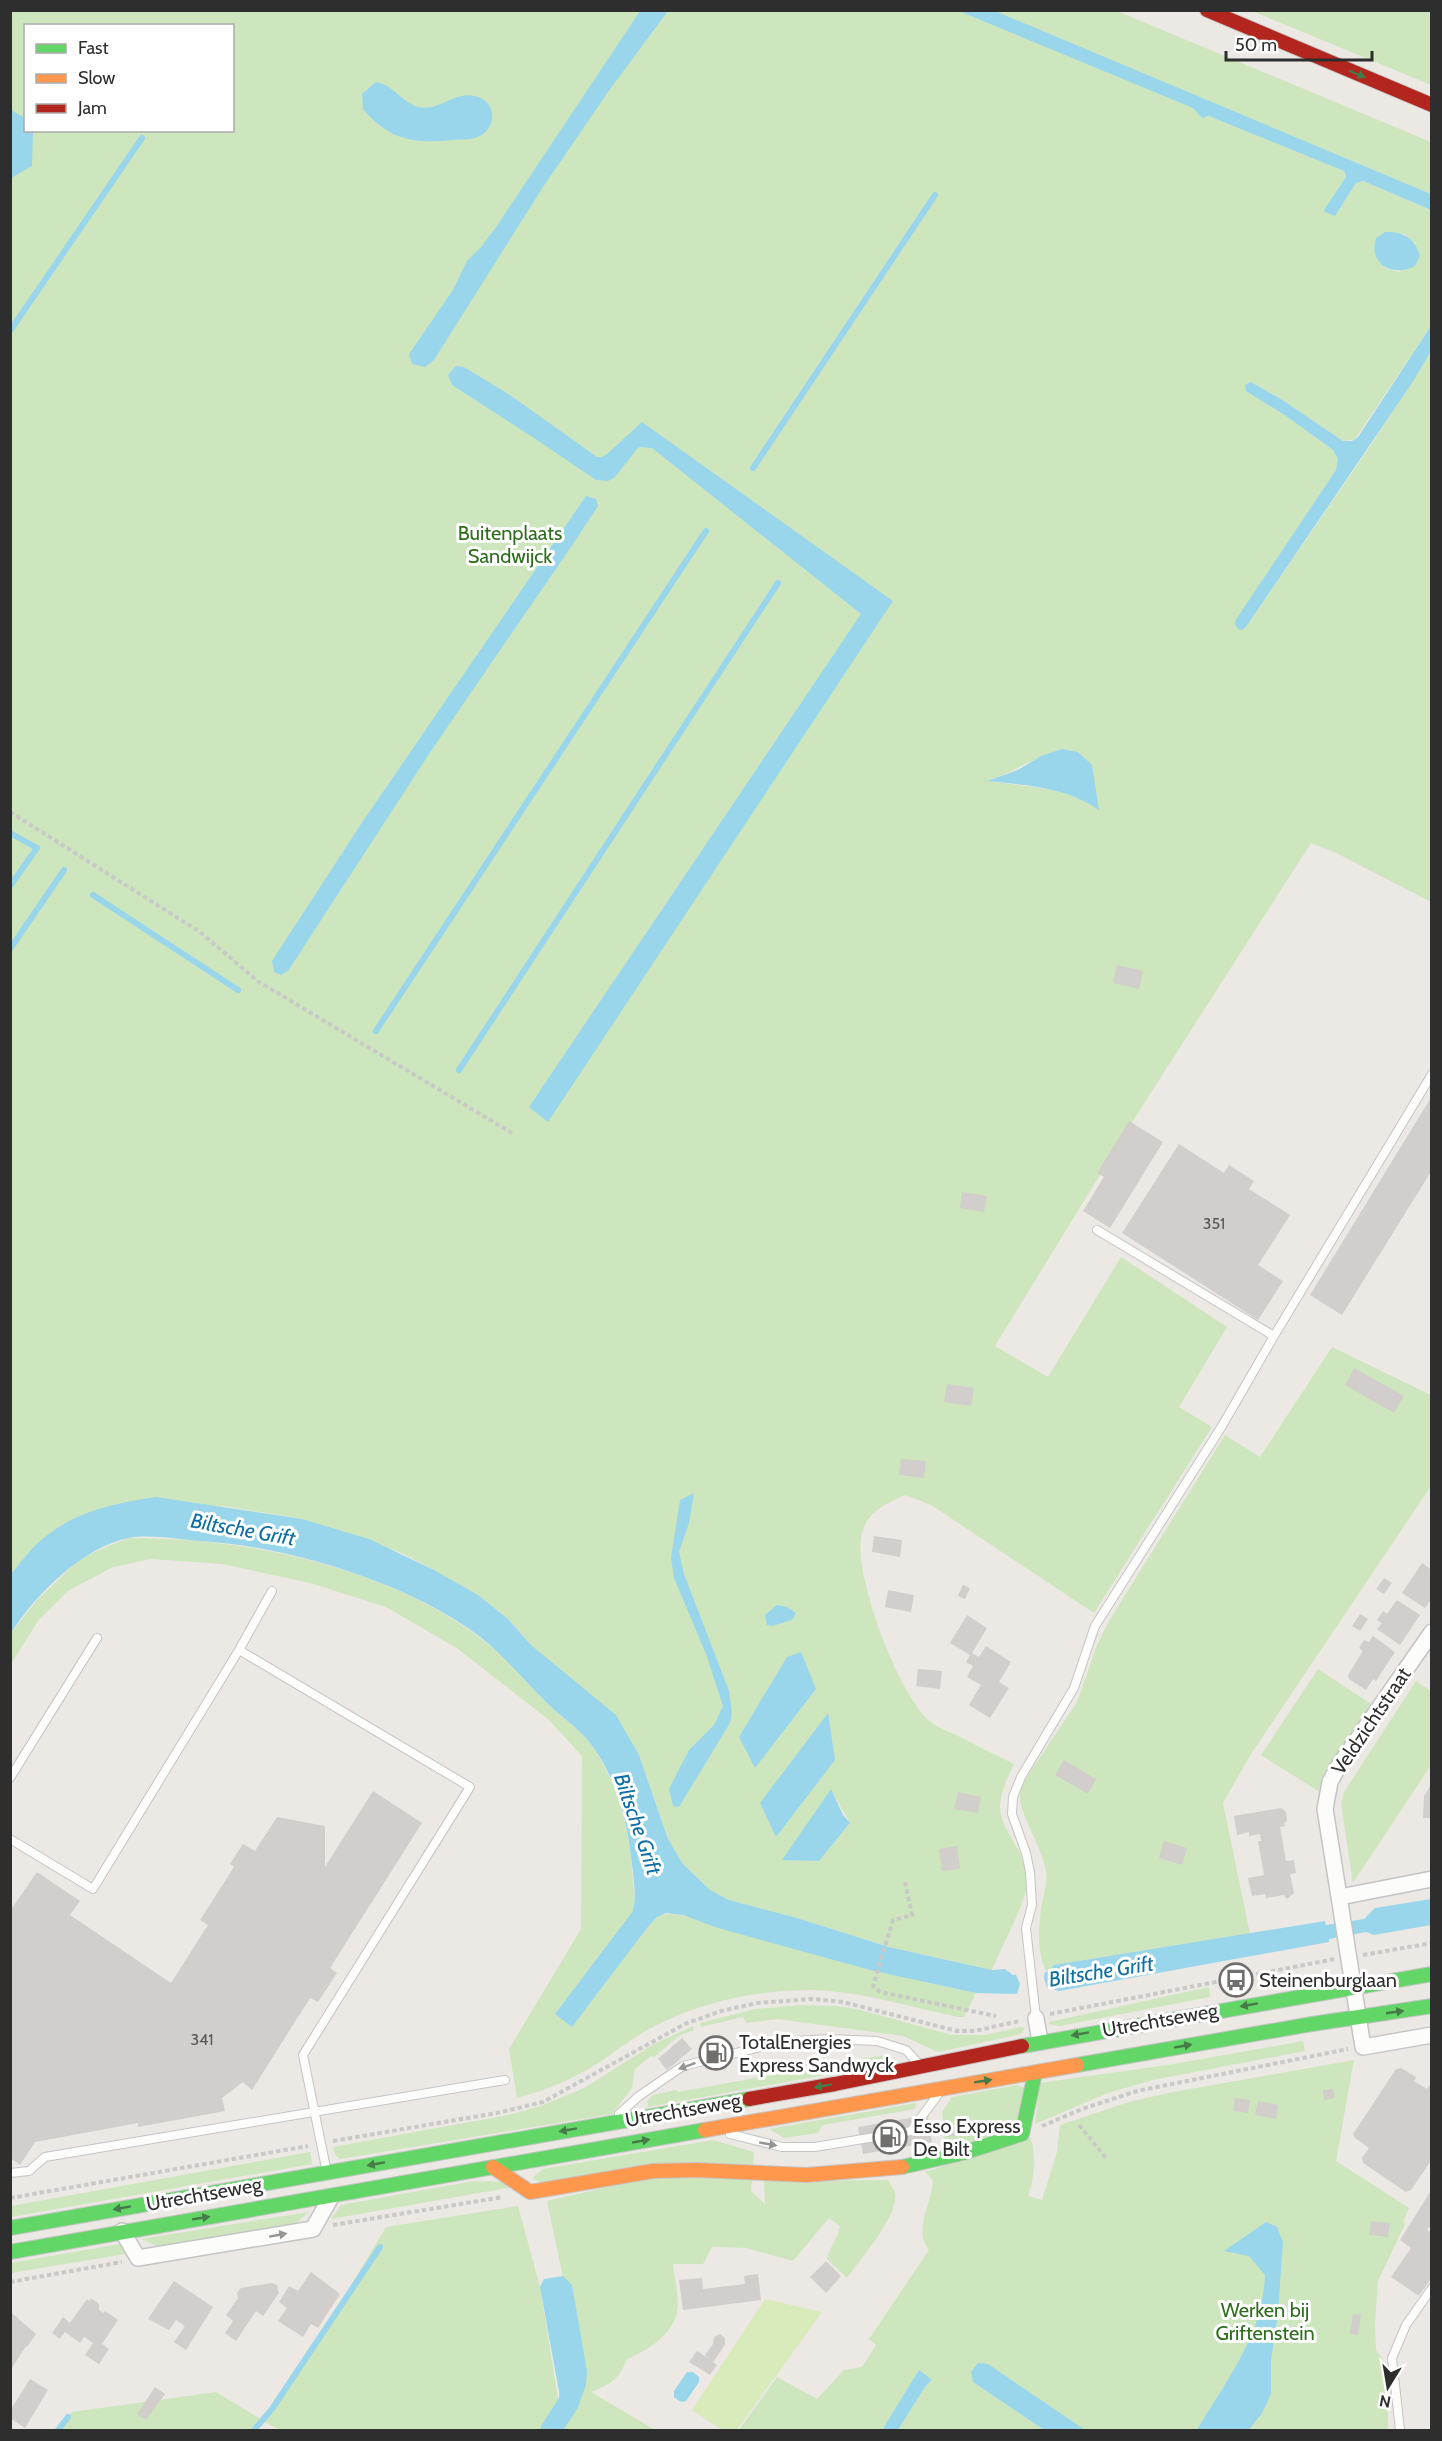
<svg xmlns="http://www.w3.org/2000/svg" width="1442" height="2441" viewBox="0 0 1442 2441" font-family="Cabin,sans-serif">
	<rect width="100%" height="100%" fill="#ece8e4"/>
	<path fill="#cee6be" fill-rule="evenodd" d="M10 11H1117L1431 142V194L1234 112 1315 159 1344 171 1346 177 1337 191 1335 216 1356 183 1363 181 1431 210V326L1355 439 1343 441 1281 399 1251 382 1246 391 1286 416 1333 450 1338 459 1336 470 1235 623 1242 630 1246 627 1375 439 1431 351V902L1336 853 1311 843 1136 1116 995 1346 1048 1377 1121 1257 1227 1327 1179 1407 1212 1427 1094 1613 931 1505 905 1495C887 1503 867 1512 862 1533 851 1571 900 1700 932 1723 939 1728 949 1732 956 1735 976 1745 995 1755 1014 1764 1008 1777 1000 1793 1000 1808 1001 1834 1029 1852 1027 1885 1025 1904 1000 1950 992 1970L889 1947 797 1918 729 1900 710 1890 683 1864 668 1839 639 1755 566 1675 531 1645 508 1619 434 1570 402 1553 302 1519 223 1506 18 1567 11 1574ZM26 26H232V130H26ZM1385 232 1404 234 1416 244 1399 272 1386 268 1375 249 1376 238ZM1062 749 1078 752 1092 766 1098 809 1081 798 1049 789 988 781C1014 771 1037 757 1062 749ZM831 1790 850 1823 819 1861 783 1860Z
		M1252 11H1431V85Z
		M1332 1347 1431 1395V1486L1251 1754 1223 1803 1250 1934 1054 1965 1047 1972C1036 1953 1039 1929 1041 1908 1043 1896 1048 1884 1046 1871 1043 1850 1019 1812 1020 1797 1020 1792 1022 1787 1023 1783L1077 1702 1097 1645 1109 1621 1225 1435 1260 1457Z
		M128 1538C247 1537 393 1568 488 1644 508 1660 525 1681 543 1699 557 1714 576 1726 589 1742 597 1751 603 1764 608 1774 629 1816 632 1861 635 1907L631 1916 555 2014 572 2026 647 1928C653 1921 659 1914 669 1914 690 1914 726 1930 749 1936 824 1956 899 1977 976 1993L964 2017H958C910 2007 860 1991 811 1990 755 1990 698 2002 649 2029 631 2039 616 2051 600 2062 573 2079 547 2090 517 2098L509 2049 581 1929 582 1756 549 1720 458 1649 386 1607 310 1583 222 1564 151 1559 113 1567 68 1591 38 1621 11 1664V1633L38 1599 81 1558Z
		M1318 1669 1371 1704 1325 1773 1318 1791 1261 1755Z
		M1416 1681 1431 1691V1765L1353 1883 1341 1804 1344 1792Z
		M1209 1987 1210 1997 1060 2026 1049 2024V2022Z
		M801 2005 836 2006 857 2009 952 2035H985L1020 2027 1025 2028 1021 2034 938 2052 903 2036 777 2019 746 2023 743 2017 701 2027 700 2023 755 2009Z
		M693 2026 694 2030 680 2035 654 2057 651 2056 635 2069 632 2088 612 2114 340 2159 335 2155 333 2147 508 2115 541 2106 584 2088 654 2044Z
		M1303 2041 1305 2051 1153 2080 1108 2093 1035 2124 1040 2083 1174 2064Z
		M890 2054 892 2063 648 2107 647 2101 653 2095 676 2090 678 2092Z
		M1354 2060 1336 2161 1409 2208 1403 2222 1405 2224 1378 2281 1375 2323 1376 2350 1388 2367V2430H1076L1078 2427 988 2365 978 2363 973 2382 1044 2430H898L925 2387 932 2381 919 2371 882 2430H739L777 2377 817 2399 844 2370 862 2367 876 2345 869 2339 929 2250C912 2231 933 2201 933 2180L925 2172 1031 2138C1036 2160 1035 2175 1028 2196L1042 2200 1057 2152 1060 2125 1129 2102 1168 2093Z
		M1017 2085 1024 2088 1018 2123 1005 2136 946 2152 942 2112 952 2097Z
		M916 2103 915 2109 823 2125 818 2133 784 2138 769 2129Z
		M713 2140 754 2152 753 2166 540 2182 532 2178 543 2169Z
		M310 2152 312 2164 11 2217V2206Z
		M671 2175 752 2180 751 2191 765 2204 764 2181 888 2180C890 2184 894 2189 895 2193 900 2214 859 2261 847 2278L827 2259C830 2246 838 2238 840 2226L829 2218 793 2261 746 2248 712 2247 703 2264H673C674 2277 680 2301 677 2312 672 2336 646 2351 626 2360 620 2379 609 2385 591 2392L655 2430H281L264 2422 258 2430H59L72 2412 216 2392 264 2421 310 2354 386 2227 518 2206 540 2287 561 2417 578 2406 563 2278 547 2201 612 2186Z
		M474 2181 508 2182 513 2187 331 2219 341 2205Z
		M309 2212 295 2224 159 2247 141 2239Z
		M120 2244 126 2254 11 2273V2263Z"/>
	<path fill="#d9eabb" d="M765 2299 822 2312 737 2430H722L692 2410Z"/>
	<path fill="#99d6ec" d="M640 11H668L608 92 543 187 434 360 425 367 412 364 409 354 453 290 467 261 482 246 496 227Z
		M959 11H995L1369 168 1431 194V210L1363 181 1356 183 1335 216 1325 212 1324 210 1346 177 1344 171 1209 116 1202 118 1193 108Z
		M376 82C394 85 401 102 418 107 440 112 453 91 475 96 498 101 498 131 475 138 469 140 460 139 453 140 414 144 389 140 363 109L362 94Z
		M11 110 25 118 26 130 33 131 32 166 11 178Z
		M1385 232C1403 231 1416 239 1420 256L1415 266C1393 278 1368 264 1376 238Z
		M1431 326V351L1412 383 1246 627 1242 630 1238 629 1235 625V621L1336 470 1338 459 1333 450 1286 416 1246 391 1245 385 1251 382 1281 399 1343 441H1352L1358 437Z
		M456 366 464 367 510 395 597 457H602L607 454 642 422 893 601 548 1122 529 1107 861 614 652 448 639 447 614 478 608 481 596 480 531 436 452 385 448 375Z
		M586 496 596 499 598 506 575 541 431 751 288 971 281 975 274 972 272 961 361 824Z
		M1062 749 1078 752 1092 765 1099 810C1066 787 1025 785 987 781L1018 770 1041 756Z
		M694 1493 689 1523 679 1552 684 1574 729 1691 732 1712 730 1723 679 1807 673 1806 669 1789 689 1750 714 1725 723 1706 706 1654 674 1578 671 1558 680 1500Z
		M156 1497 302 1519 369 1539 434 1570 478 1595 508 1619 531 1645 616 1715 639 1755 668 1839 683 1864 710 1890 729 1900 797 1918 889 1947 992 1970 1005 1969 1013 1975 1047 1972 1054 1965 1325 1921 1326 1925 1364 1919 1375 1908 1431 1899V1925L1374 1935 1366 1932 1329 1939V1942L1059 1991 1049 1988 1014 1994 976 1993 874 1971 718 1928 683 1915 666 1913 656 1918 647 1928 572 2027 555 2014 633 1911C637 1895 633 1873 631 1857 627 1818 615 1775 590 1743 578 1727 558 1715 544 1700 526 1682 509 1662 490 1645 421 1586 290 1546 200 1541 177 1539 150 1534 128 1538 83 1547 34 1596 11 1633V1574C20 1564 28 1552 39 1542 74 1511 112 1504 156 1497Z
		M777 1605 787 1607 796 1613 792 1620 772 1626 767 1625 765 1615Z
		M801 1652 816 1689 755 1768 739 1737 787 1657Z
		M828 1713 835 1760 776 1837 760 1803Z
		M831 1789 843 1815 850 1823 819 1861 782 1860Z
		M1266 2222 1277 2227 1283 2242 1278 2313 1271 2360V2394L1262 2413 1249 2430H1197C1226 2380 1263 2336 1265 2275L1249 2256 1224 2251Z
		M563 2276 572 2285 587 2371 586 2385 578 2406 560 2397 540 2287 544 2279Z
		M978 2363 988 2364 1085 2430H1044L973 2382 971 2372Z
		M919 2370 932 2380 925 2387 898 2430H882Z
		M687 2372H693L699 2377V2382L686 2401 681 2402 674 2397V2391Z"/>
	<path fill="#ece8e4" d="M1045 1970 1044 1978 1048 1991 1017 1994 1020 1984 1015 1972Z"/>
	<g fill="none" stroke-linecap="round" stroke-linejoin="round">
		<path stroke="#99d6ec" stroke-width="6" d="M10 331 142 138
			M753 468 935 195
			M10 833 37 848 10 886
			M93 895 238 990
			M10 949 64 870
			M376 1031 706 531
			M459 1070 778 583
			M58 2430 68 2417
			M254 2430 272 2409 380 2247"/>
		<path stroke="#99d6ec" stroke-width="21" d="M551 2430 569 2402 572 2374"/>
	</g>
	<path fill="#d1cecb" d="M1117 965 1143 971 1139 989 1113 983Z
		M1432 1096V1170L1342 1315 1310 1295Z
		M1129 1121 1163 1142 1110 1228 1083 1211 1104 1177 1097 1173Z
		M1179 1144 1224 1173 1229 1165 1254 1181 1249 1189 1290 1215 1258 1265 1283 1281 1258 1320 1122 1233Z
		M962 1192 987 1196 984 1212 960 1208Z
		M1354 1368 1404 1396 1394 1413 1345 1385Z
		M947 1384 974 1388 971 1406 944 1402Z
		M901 1459 926 1461 924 1478 899 1475Z
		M874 1536 902 1540 900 1557 872 1552Z
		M1422 1563 1432 1570V1598L1425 1608 1402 1593Z
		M1384 1578 1392 1583 1384 1594 1376 1589Z
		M963 1585 970 1588 965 1599 958 1596Z
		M888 1590 914 1595 911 1612 885 1607Z
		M1397 1600 1420 1615 1400 1645 1377 1629 1382 1623 1377 1620 1383 1611 1387 1614Z
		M1360 1614 1368 1619 1360 1631 1352 1626Z
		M967 1615 987 1628 972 1653 979 1657 986 1646 1011 1662 999 1682 1009 1688 990 1718 969 1705 981 1685 967 1677 973 1666 966 1662 970 1655 950 1643Z
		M1373 1636 1395 1652 1376 1681 1373 1679 1366 1690 1349 1679 1348 1675 1363 1651 1359 1648 1364 1640 1369 1642Z
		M918 1669 942 1671 940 1689 916 1686Z
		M1064 1760 1096 1779 1088 1794 1055 1775Z
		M1432 1783V1818H1423L1424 1796Z
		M373 1791 422 1823 330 1968 337 1973 318 2002 310 1998 252 2090 243 2082 222 2098 225 2111 138 2127V2123L35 2142 20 2165 10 2158V1911L37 1872 80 1901 70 1915 171 1983 208 1925 200 1920 234 1867 230 1864 243 1844 255 1851 277 1817 325 1826V1867Z
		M958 1792 981 1797 978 1813 954 1809Z
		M1281 1808 1286 1812 1287 1821 1284 1823 1285 1826 1280 1827 1286 1861 1294 1860 1296 1873 1290 1874 1294 1893 1287 1899 1284 1895 1266 1898 1265 1894 1252 1896 1248 1878 1264 1875 1258 1841H1261L1260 1834 1249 1836V1832L1237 1835 1234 1816Z
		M1164 1841 1187 1848 1182 1865 1159 1858Z
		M957 1846 960 1869 942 1871 939 1849Z
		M682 2038 692 2049 667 2070 658 2059Z
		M1401 2068 1416 2077 1414 2081 1427 2089 1432 2082V2159L1411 2190 1406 2192 1363 2163 1362 2158 1369 2148 1355 2138 1353 2134 1396 2069Z
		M1333 2089 1335 2098 1324 2100 1323 2090Z
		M1235 2098 1250 2100 1248 2113 1233 2111Z
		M1258 2101 1278 2105 1276 2119 1255 2115Z
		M928 2115 932 2142 863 2154 858 2127Z
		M957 2126 959 2135 947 2137 945 2129Z
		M1432 2189V2229L1429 2227 1427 2230 1432 2233V2277L1419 2296 1391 2277 1411 2248 1400 2240Z
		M1371 2221 1390 2223 1388 2237 1369 2235Z
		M826 2261 841 2276 826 2293 810 2277Z
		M311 2272 340 2294 318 2328 311 2324 303 2337 278 2321 287 2308 279 2302 289 2286 298 2291Z
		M758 2274 761 2300 683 2310 679 2280 702 2278 703 2289 745 2284 744 2276Z
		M174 2281 213 2307 186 2350 174 2342 185 2326 176 2320 169 2330 148 2319Z
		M272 2283 277 2285 279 2293 263 2316 256 2311 236 2341 225 2333 233 2321 226 2315 238 2298 237 2293 241 2288Z
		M91 2298 99 2304V2310L103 2313 105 2311 118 2320 102 2344 109 2349 99 2364 85 2355 93 2343 84 2337 80 2343 65 2332 60 2339 52 2333 63 2317 70 2323 87 2299 90 2301Z
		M13 2314 36 2334 27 2347 26 2346 10 2371V2317Z
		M1353 2314 1361 2315 1358 2335 1350 2334Z
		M720 2334 725 2338V2345L713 2362 717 2365 710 2375 689 2362 697 2351 711 2360 705 2355 713 2344 714 2337Z
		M30 2379 48 2390 25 2428 10 2418V2411Z
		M155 2387 165 2394 146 2420 137 2414Z"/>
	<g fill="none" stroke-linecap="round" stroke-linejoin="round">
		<g stroke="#c5c4c5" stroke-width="10">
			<path id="lane" d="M1097 1230 1274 1336
				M239 1650 470 1787 303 2055 326 2168
				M10 1778 97 1638
				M10 1839 93 1889 239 1650 272 1591
				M1036 2018 1026 1928 1032 1905 1030 1872 1026 1853 1012 1814 1013 1797 1021 1777 1074 1688 1095 1626 1222 1426 1274 1336 1432 1074
				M619 2114 639 2096 683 2066 781 2042 829 2039 877 2041 906 2050 917 2062
				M730 2134 782 2147H815L911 2131 937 2096
				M10 2173 29 2171 45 2157 505 2080
				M1400 2430 1392 2358 1406 2325 1432 2288"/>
		</g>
		<g stroke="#c5c4c5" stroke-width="18">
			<path id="street" d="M1432 1632 1338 1767 1330 1782 1325 1809 1363 2047 1432 2035
				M1340 1897 1432 1879
				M1036 2018 1040 2042
				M122 2231 138 2258 313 2229 331 2197"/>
		</g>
		<g stroke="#c5c4c5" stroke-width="16">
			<path id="fast" d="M1022 2046 1432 1974
				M1077 2065 1312 2024 1432 2006
				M902 2167 963 2153 1022 2134 1035 2073
				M10 2228 749 2099
				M10 2252 705 2130"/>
		</g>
		<g stroke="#c5c4c5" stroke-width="16">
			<path id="slow" d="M705 2130 1077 2065
				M493 2167 530 2192 653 2171 696 2170 806 2175 902 2167"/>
		</g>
		<g stroke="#c5c4c5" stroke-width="16">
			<path id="jam" d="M1207 10 1432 105
				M749 2099 835 2084 1022 2046"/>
		</g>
		<path stroke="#c9c9c8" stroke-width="4" stroke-dasharray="4.5 3" stroke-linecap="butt" d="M10 812 200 932 259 982 512 1133
			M905 1882 912 1915 893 1920 873 1986 880 1992 996 2016
			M1363 1955 1432 1943
			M1050 2014 1335 1959
			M1079 2125 1106 2158
			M1042 2126 1082 2109 1137 2091 1348 2049
			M333 2141 497 2113 543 2102 685 2024 721 2011 757 2003 813 1999 843 2002 957 2031H974L1020 2021
			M10 2198 308 2146
			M333 2225 503 2197
			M10 2282 122 2262"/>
		<use href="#lane" stroke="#fcfcfb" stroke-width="8"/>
		<use href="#street" stroke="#fcfcfb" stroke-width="15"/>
		<use href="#fast" stroke="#63d668" stroke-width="14"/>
		<use href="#slow" stroke="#ff974d" stroke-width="14"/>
		<use href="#jam" stroke="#b3261e" stroke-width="14"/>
	</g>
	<defs><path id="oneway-solid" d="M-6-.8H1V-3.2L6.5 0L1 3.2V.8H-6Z" transform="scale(1.5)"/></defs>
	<g fill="#467a48">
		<use href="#oneway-solid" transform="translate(1357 74) rotate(23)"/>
		<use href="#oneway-solid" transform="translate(1249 2005) rotate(170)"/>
		<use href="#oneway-solid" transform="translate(1395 2012) rotate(-8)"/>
		<use href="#oneway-solid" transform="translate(1080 2034) rotate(170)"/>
		<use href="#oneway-solid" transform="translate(1183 2046) rotate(-10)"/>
		<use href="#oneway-solid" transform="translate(983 2081) rotate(-9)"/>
		<use href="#oneway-solid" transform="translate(823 2086) rotate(170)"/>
		<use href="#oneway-solid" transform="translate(568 2130) rotate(170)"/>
		<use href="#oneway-solid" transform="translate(641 2141) rotate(-10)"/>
		<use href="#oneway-solid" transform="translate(376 2164) rotate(170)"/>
		<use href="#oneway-solid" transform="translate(122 2208) rotate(170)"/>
		<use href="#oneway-solid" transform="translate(201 2218) rotate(-9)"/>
	</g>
	<g fill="#959594">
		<use href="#oneway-solid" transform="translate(687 2066) rotate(160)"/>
		<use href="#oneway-solid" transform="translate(768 2144) rotate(10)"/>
		<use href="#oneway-solid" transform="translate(278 2235) rotate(-10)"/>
	</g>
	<defs>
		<g id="bus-ring" transform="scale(1.725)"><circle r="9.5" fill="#fff" stroke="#706f6e" stroke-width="1.5"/><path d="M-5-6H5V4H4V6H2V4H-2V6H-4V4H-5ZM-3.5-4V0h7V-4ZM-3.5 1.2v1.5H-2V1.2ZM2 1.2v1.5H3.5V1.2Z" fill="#706f6e"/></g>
		<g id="fuel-ring" transform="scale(1.725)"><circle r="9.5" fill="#fff" stroke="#706f6e" stroke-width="1.5"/><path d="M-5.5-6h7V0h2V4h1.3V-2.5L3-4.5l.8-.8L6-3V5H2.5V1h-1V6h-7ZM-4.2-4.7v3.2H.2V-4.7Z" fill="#706f6e"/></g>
	</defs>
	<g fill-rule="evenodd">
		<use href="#bus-ring" x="1236" y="1980"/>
		<use href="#fuel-ring" x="716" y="2053"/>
		<use href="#fuel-ring" x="890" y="2137"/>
	</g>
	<g text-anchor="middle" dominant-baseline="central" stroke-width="6" stroke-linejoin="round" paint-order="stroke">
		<g font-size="16" fill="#585857">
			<text x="1214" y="1223">351</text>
			<text x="202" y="2039">341</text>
		</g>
		<g font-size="20" fill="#2c6e1b" stroke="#fff">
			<text x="510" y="533">Buitenplaats<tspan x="510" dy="23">Sandwijck</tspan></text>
			<text x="1265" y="2310">Werken bij<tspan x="1265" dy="23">Griftenstein</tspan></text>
		</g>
		<g font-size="20" fill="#2e2e2e" stroke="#fff">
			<text transform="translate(1371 1721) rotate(-56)">Veldzichtstraat</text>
			<text transform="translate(1160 2020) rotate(-10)">Utrechtseweg</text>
			<text transform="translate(683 2110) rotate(-10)">Utrechtseweg</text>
			<text transform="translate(204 2194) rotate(-10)">Utrechtseweg</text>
		</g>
		<g font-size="20" fill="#2e2e2e" stroke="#fff" text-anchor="start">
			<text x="1259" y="1980">Steinenburglaan</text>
			<text x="739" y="2042">TotalEnergies<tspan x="739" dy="23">Express Sandwyck</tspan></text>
			<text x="913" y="2126">Esso Express<tspan x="913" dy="23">De Bilt</tspan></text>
		</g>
		<g font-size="21" font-style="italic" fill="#0d6fa3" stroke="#fff">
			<text transform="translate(243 1529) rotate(10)">Biltsche Grift</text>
			<text transform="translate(638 1824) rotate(71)">Biltsche Grift</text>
			<text transform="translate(1101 1971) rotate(-9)">Biltsche Grift</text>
		</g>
	</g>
	<rect width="1442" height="2441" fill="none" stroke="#2e2e2e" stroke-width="24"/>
	<rect x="24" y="24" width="210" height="108" fill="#ffffff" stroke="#ababab" stroke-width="1.5"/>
	<rect x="36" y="44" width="30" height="9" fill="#63d668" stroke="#ababab" stroke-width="1.5"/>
	<text x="78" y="54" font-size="18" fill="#2e2e2e">Fast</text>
	<rect x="36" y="74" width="30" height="9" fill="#ff974d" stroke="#ababab" stroke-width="1.5"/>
	<text x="78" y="84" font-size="18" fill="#2e2e2e">Slow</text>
	<rect x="36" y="104" width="30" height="9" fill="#b3261e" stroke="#ababab" stroke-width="1.5"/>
	<text x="78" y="114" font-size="18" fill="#2e2e2e">Jam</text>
	<g transform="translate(1388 2387) rotate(191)" stroke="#ffffff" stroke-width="4.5" paint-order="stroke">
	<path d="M0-4.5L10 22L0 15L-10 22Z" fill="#2e2e2e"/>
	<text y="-9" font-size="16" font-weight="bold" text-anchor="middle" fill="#2e2e2e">N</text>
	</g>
	<path d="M1226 51v9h146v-9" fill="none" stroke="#2e2e2e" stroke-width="3"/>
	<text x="1235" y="51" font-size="18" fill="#2e2e2e" stroke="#ffffff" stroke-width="4.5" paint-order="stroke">50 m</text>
</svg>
